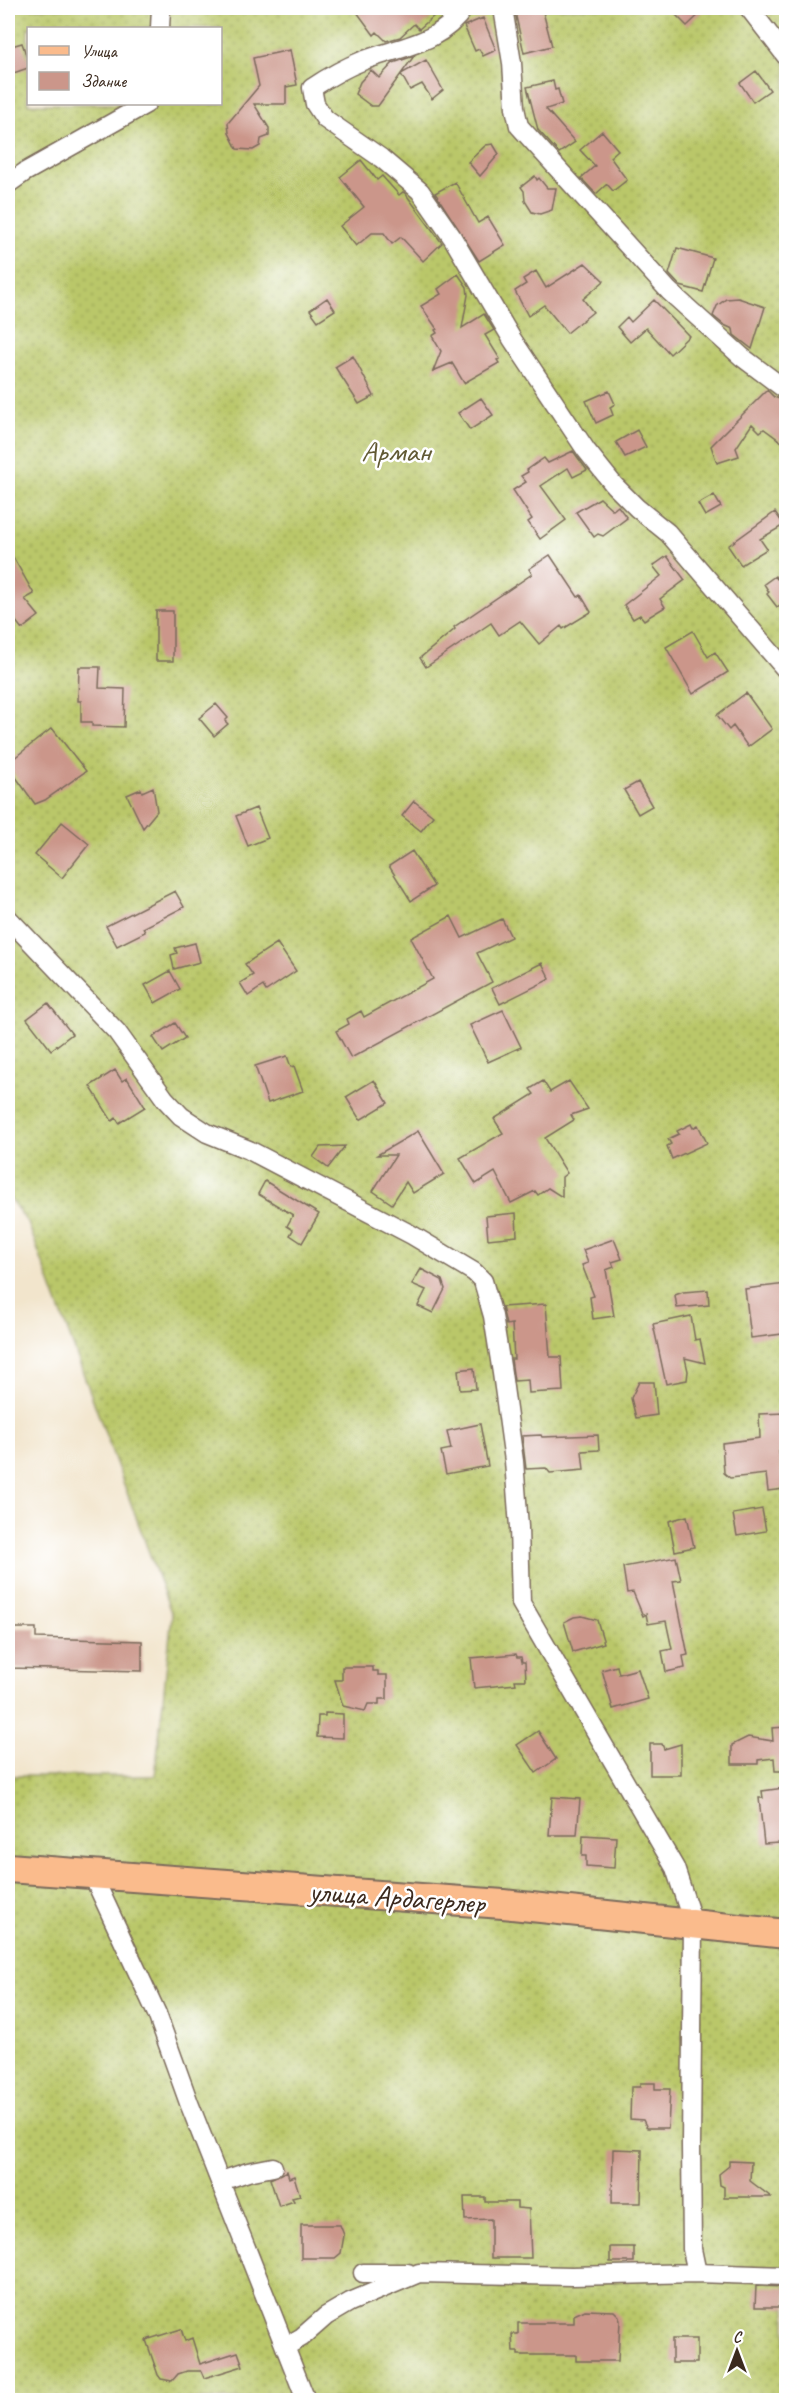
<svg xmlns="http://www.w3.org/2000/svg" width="794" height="2408" viewBox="0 0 794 2408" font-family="Caveat,sans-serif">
	<defs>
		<pattern id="grass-dots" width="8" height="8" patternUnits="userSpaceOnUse" patternTransform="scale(1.5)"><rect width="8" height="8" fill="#bac769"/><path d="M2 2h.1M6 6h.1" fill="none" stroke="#98a256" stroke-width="1.8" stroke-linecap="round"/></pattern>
	</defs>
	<rect width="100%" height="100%" fill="#fff"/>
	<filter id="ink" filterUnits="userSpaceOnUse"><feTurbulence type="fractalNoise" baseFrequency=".0167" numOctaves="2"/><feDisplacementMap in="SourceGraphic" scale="12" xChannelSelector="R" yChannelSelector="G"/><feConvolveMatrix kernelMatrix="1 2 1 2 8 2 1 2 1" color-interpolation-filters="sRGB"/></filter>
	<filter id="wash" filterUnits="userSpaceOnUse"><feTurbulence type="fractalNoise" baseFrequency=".008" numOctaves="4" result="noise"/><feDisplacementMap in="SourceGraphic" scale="24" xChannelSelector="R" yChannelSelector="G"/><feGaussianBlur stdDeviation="1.35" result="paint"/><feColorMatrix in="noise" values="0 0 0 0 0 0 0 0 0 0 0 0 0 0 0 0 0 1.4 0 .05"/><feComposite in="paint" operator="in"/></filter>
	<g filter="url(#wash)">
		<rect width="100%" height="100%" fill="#f2e5cc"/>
		<path fill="url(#grass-dots)" stroke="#7a7844" stroke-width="1.5" fill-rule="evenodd" d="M8 8H786V2400H8V1776H155L172 1615 28 1223 8 1196ZM28 28H220V104H28Z"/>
		<g id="blocks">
			<path fill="#cb968a" d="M354 8H443L419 29 414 24 400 37 386 41 377 32 374 35Z
				M533 8H542L552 46 524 53 515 12Z
				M669 8H706L687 26Z
				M483 18 496 50 483 56 479 49 475 51 464 26Z
				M22 43 28 60V68L8 75V47Z
				M290 50 297 85 286 87V104H254L269 128V136L261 139 260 146 253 150 237 149 229 133 228 123 259 86 253 58Z
				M414 56 378 106H371L355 94 360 82 371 70 379 78 393 63Z
				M426 60 443 90 432 99 422 84 410 90 401 74Z
				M756 71 770 90 753 102 740 83Z
				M553 81 555 90 558 89 562 104 546 109 575 142 559 153 538 130 527 87Z
				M602 131 618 150 610 157 627 180 613 191 607 184 596 194 581 178 595 166 580 150Z
				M493 144 499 154 480 176 468 162 486 145Z
				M361 160 377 180 382 176 399 195 403 192 405 193 442 243 423 261 401 237 392 244 384 233H372L356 246 340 226 364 207 340 177Z
				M535 176 537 180 539 178 547 188H556L552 210 540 214 532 212 525 201 524 191 521 187Z
				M455 182 478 223 488 217 505 245 479 261 435 193Z
				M677 248 713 258 703 292 680 286 669 274Z
				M585 263 604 281 583 299 593 312 567 333 544 305 528 316 515 291 526 284 523 279 536 271 546 288Z
				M458 274 467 287 468 295 462 328 484 314 494 330 485 335 500 359 497 360 499 363 464 383 452 363 433 371 441 351 432 336 437 333 435 330 437 329 421 306 441 294 438 289Z
				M327 298 335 310 318 321 310 310Z
				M738 298 765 307 752 349 734 335 733 329 724 325 713 316 717 306 726 299Z
				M654 300 689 336 670 354 646 328 630 342 617 327 627 317 631 322Z
				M353 356 374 396 359 404 335 367Z
				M767 390 774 397 786 401V445L764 429 760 432 752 424 736 448 739 456 717 463 711 446Z
				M609 391 615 404 610 407 613 415 596 423 586 401Z
				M481 398 493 415 470 430 458 413Z
				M637 430 646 447 625 457 616 442Z
				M573 451 587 470 573 477 568 468 541 486 566 520 540 539 528 522 532 519 513 490 526 482 521 476 528 472 527 470 544 458 548 463Z
				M714 495 721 507 705 516 698 504Z
				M600 498 613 510 618 506 627 518 603 536 598 534 594 537 576 512Z
				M775 512 784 525 760 539 767 549 741 565 728 546Z
				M8 548 34 594 25 599 39 616 22 629 8 611Z
				M550 555 578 597 581 595 591 612 563 629 561 626 539 644 520 621 499 635 491 623 426 667 420 658 455 629 454 627 532 574 529 569Z
				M667 556 685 580 660 599 665 607 644 620 640 615 633 619 624 605 661 576 653 566Z
				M786 572V601L777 607 767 594 769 592 764 584 775 576 777 579Z
				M156 611H173V661H156Z
				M693 631 708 657 715 652 728 672 693 694 666 647Z
				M79 667H100L99 688 125 689 124 727 92 726V722H81V701H78Z
				M746 693 772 729 748 747 733 726 729 730 717 715Z
				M216 704 228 718 225 721 228 724 214 736 199 718Z
				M52 728 86 771 45 800 35 804 8 766V763Z
				M638 782 652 806 638 814 624 790Z
				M153 787 157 811 143 828 127 795 141 789 142 792Z
				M414 801 433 816 421 831 402 816Z
				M256 808 268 838 248 846 236 816Z
				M62 822 89 844 62 878 35 855Z
				M412 851 434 886 411 901 389 866Z
				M175 891 184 907 143 928 145 932 117 946 106 926Z
				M451 916 462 938 502 919 511 937 477 953 492 982 351 1058 336 1031 349 1024 347 1019 361 1011 364 1017 433 979 411 938Z
				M195 943 200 962 174 969 171 955 177 953 175 948Z
				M277 943 296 971 266 991 263 986 248 996 240 983 253 975 245 964Z
				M542 963 550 979 500 1004 492 988Z
				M170 971 180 989 155 1003 145 985Z
				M48 1003 72 1034 51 1050 27 1019Z
				M503 1010 521 1047 488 1062 470 1025Z
				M175 1023 185 1038 163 1052 153 1037Z
				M287 1056 291 1067 294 1066 303 1091 268 1103 255 1066Z
				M115 1070 122 1081 127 1078 145 1107 119 1123 116 1118 112 1121 90 1086Z
				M374 1080 388 1103 360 1120 346 1097Z
				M543 1081 550 1092 569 1081 588 1109 571 1115 574 1120 545 1138 567 1173 562 1177V1197L548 1188 538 1195 535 1191 511 1203 495 1172 476 1184 460 1158 503 1133 494 1119 534 1094 530 1089Z
				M691 1124 693 1128 698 1125 707 1143 672 1159 667 1146 671 1144 668 1139 679 1134 677 1131Z
				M418 1131 444 1174 413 1193 406 1182 392 1204 373 1191 396 1155H377Z
				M345 1146 328 1168 313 1157 320 1147Z
				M265 1181 319 1214 302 1243 290 1235 293 1230 287 1226 293 1215 258 1194Z
				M516 1213 517 1236 488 1239 486 1216Z
				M614 1239 622 1259 612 1262 614 1267 606 1270 614 1316 593 1319 590 1297 594 1296 582 1265 588 1263 583 1250Z
				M421 1269 442 1280 445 1289 433 1313 418 1306 426 1290 412 1284Z
				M786 1284V1330H782V1334L751 1338 745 1289Z
				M708 1290 709 1305 677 1308 675 1295 683 1292Z
				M546 1304 550 1357H561L563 1391 529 1393 528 1380 514 1381 511 1359H514L512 1324 506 1325 502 1307Z
				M691 1316 695 1340 700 1339 705 1363 685 1358 688 1371 687 1380 666 1384 653 1324Z
				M474 1368 476 1389 460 1390 458 1370Z
				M639 1382H654L657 1415 636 1418 631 1398Z
				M786 1413V1449L779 1451 784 1489 768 1491 766 1474 730 1478 724 1473 722 1443 760 1438 759 1414Z
				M480 1424 488 1466 446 1474 441 1451 451 1449 447 1431Z
				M541 1435 542 1437 598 1435 599 1450 582 1451 584 1470 550 1473 546 1468 526 1469 522 1436Z
				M762 1509 766 1531 737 1536 733 1514Z
				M687 1516 694 1547 675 1551 669 1521Z
				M676 1557 681 1580 673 1581 688 1655 683 1656 685 1668 666 1672 662 1651 672 1649 666 1621 648 1624 646 1614 643 1616 633 1592 627 1593 623 1567Z
				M582 1616 597 1620 604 1643 573 1652 564 1622 574 1617Z
				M8 1628H36V1638L142 1641V1671L8 1668Z
				M516 1654 517 1657H521L522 1662H525L526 1680H515L516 1684 474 1688 471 1658Z
				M617 1666 619 1674 638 1669 648 1699 613 1709 602 1670Z
				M342 1667H373V1671H378V1675H387V1699H379V1704H368L365 1711 343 1706 335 1680H342Z
				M325 1713 343 1714V1738L317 1737 318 1716H325Z
				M786 1727V1771H775L774 1758 758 1760V1764H732V1745L748 1737 773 1741 772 1728Z
				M538 1731 556 1759 536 1773 517 1745Z
				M650 1744H662L664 1749 681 1744V1775H650Z
				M784 1788 786 1839 780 1843 764 1844 759 1798H763L762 1791Z
				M552 1797 580 1799 577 1835H549Z
				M583 1835 616 1837 614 1868 586 1866V1856H582Z
				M640 2083H655V2089H670L668 2128H647L643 2120 630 2119 631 2087H640Z
				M613 2149 642 2150 641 2203H612Z
				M729 2161 751 2162 750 2181 771 2197H724V2187L720 2185 719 2174 729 2166Z
				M287 2171 289 2178 294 2176 300 2196 292 2198 294 2201 279 2206 270 2179Z
				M464 2197H485V2202H517V2208L529 2209 531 2258H491V2219L465 2220Z
				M301 2225H340L344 2235 341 2253 335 2258H301Z
				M610 2247H634V2262H610Z
				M756 2286 786 2287V2307H755Z
				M585 2310 614 2311 619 2316 620 2321 618 2361H576V2355H518V2352H513L512 2334H518V2323H574V2315Z
				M181 2329 185 2341 192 2338 200 2364 238 2352 243 2366 204 2378 201 2371H187L178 2374 172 2381 161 2379 158 2375 146 2340Z
				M672 2339H697V2363H672Z"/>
		</g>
	</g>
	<g filter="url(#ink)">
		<use href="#blocks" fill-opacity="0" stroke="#7b6b5b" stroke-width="1.5"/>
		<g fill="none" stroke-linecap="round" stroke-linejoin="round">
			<g stroke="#7b6b5b" stroke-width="21">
				<path id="street" d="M464 8C441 44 398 47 362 61 344 68 327 78 312 88L315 104 325 119 381 158 420 191 452 237 512 339 586 450 614 485 637 508 668 533 786 670
					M503 8 512 63 515 108 519 126 669 291 742 357 786 390
					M749 8 786 56
					M160 28 161 8
					M8 184 25 172 146 104
					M8 918 117 1032 165 1099 181 1116 207 1133 249 1150 412 1235 474 1272 483 1281 493 1316 502 1373 514 1461 519 1527 521 1603 675 1868 693 1923 691 2146 692 2249 697 2273 786 2276
					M92 1874 157 2014 189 2103 306 2400
					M221 2181 248 2172 273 2167
					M363 2273H408
					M285 2347 302 2337 326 2316 350 2302 419 2273 572 2276 697 2273"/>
			</g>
			<g stroke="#7b6b5b" stroke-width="32">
				<path id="primary" d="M8 1868 503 1904 786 1934"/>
			</g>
			<use href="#street" stroke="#fff" stroke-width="18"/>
			<use href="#primary" stroke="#fabb8c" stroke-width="28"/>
		</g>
	</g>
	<g text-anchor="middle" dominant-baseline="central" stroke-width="5" stroke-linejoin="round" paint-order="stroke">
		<g font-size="30" fill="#615934" stroke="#fff">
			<text x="396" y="451">Арман</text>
		</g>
		<g font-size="30" fill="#3b2a1e" stroke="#fff">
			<text transform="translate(397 1897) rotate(4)">улица Ардагерлер</text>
		</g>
	</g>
	<rect width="794" height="2408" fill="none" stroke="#fff" stroke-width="30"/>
	<rect x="27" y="27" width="195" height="78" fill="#ffffff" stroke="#b1aaa5" stroke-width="1.5"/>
	<rect x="39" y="46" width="30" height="9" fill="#fabb8c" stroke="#b1aaa5" stroke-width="1.5"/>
	<text x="81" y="57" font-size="18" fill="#3b2a1e">Улица</text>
	<rect x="39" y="72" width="30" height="18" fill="#cb968a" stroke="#b1aaa5" stroke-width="1.5"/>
	<text x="81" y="87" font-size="18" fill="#3b2a1e">Здание</text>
	<g transform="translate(737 2351)" stroke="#ffffff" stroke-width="4.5" paint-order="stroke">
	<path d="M0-4.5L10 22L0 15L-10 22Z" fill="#3b2a1e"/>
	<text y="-9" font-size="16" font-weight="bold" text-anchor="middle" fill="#3b2a1e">С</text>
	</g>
</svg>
